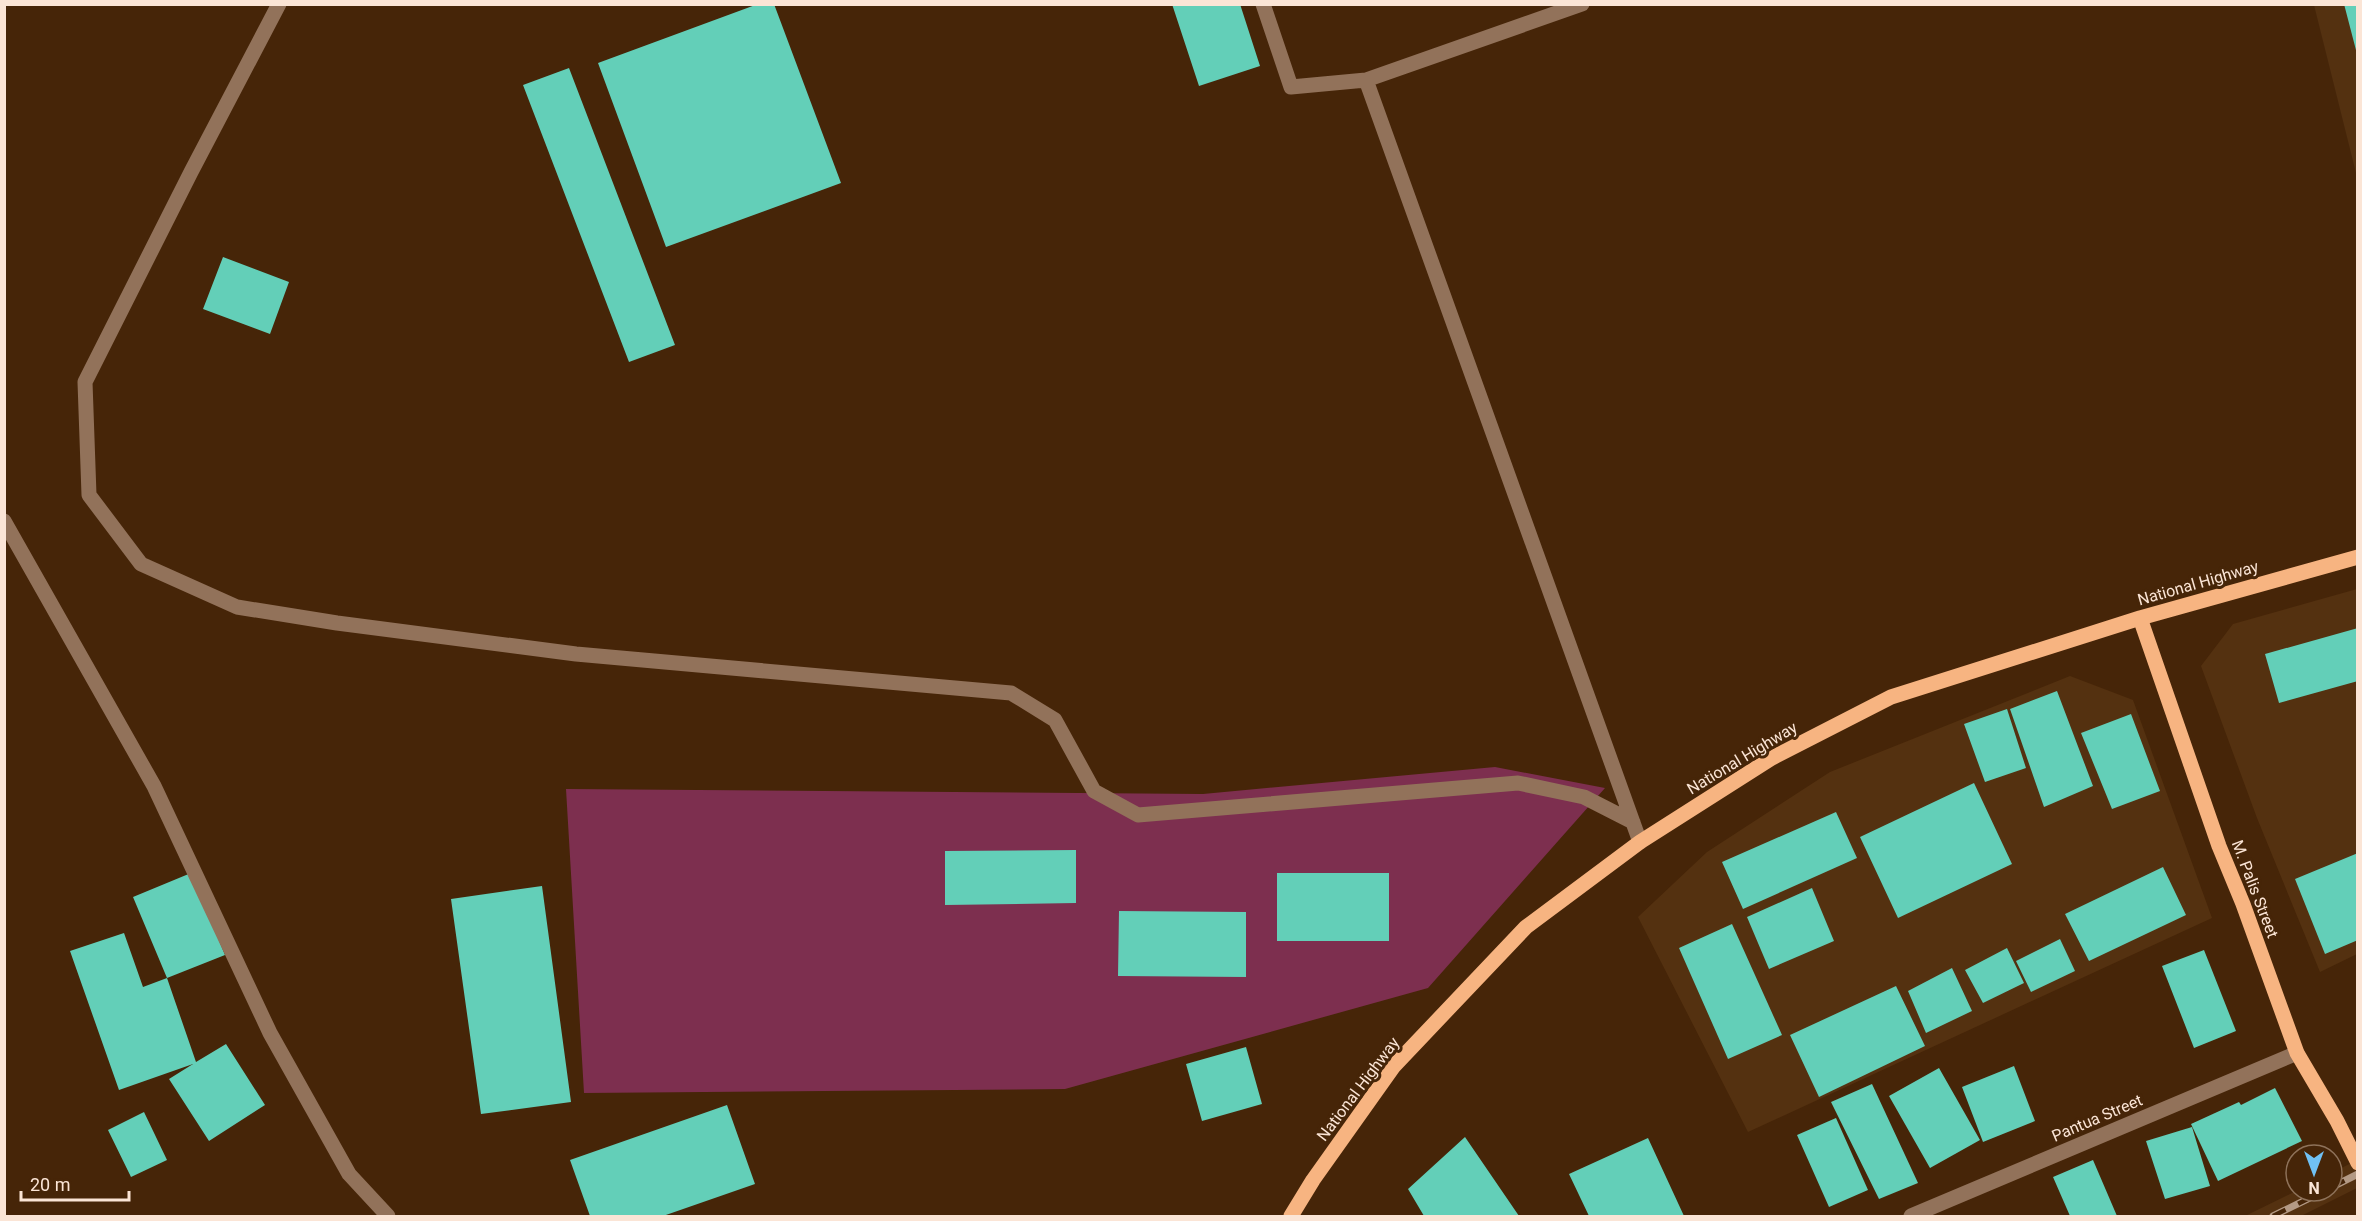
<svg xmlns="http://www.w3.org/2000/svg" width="2362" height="1221" viewBox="0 0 2362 1221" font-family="Roboto,sans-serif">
	<rect width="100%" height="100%" fill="#462508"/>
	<path fill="#543110" d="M2314 5H2357V177Z
		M2357 589V954L2320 972 2257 818 2201 666 2233 624Z
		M2070 676 2133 700 2212 918 1748 1132 1638 917 1707 852 1830 772Z
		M2357 1160V1188L2301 1216H2245L2296 1191H2332V1173Z"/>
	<path fill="#7d2f4f" d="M1495 767 1605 788 1428 988 1065 1089 584 1093 566 789 1203 794Z"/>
	<path fill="#63cfb8" d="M758 4H774L841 183 666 247 598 63Z
		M1172 4H1240L1260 66 1199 86Z
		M2344 4H2358V54H2357Z
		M569 68 675 345 629 362 523 85Z
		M223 257 289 282 270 334 203 309Z
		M2358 628V681L2279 703 2265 654Z
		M2057 691 2093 786 2044 807 2010 709Z
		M2007 709 2026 768 1985 782 1964 724Z
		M2131 714 2160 791 2112 809 2081 733Z
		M1974 783 2012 864 1898 918 1860 837Z
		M1836 812 1857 858 1743 909 1722 862Z
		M1076 850V903L945 905V851Z
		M2358 853V940L2325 954 2295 879Z
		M2163 867 2186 915 2089 961 2065 914Z
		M191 873 225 955 167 978 133 897Z
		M1277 873H1389V941H1277Z
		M542 886 571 1102 481 1114 451 899Z
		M1812 888 1834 941 1769 969 1747 917Z
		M1119 911 1246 912V977L1118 976Z
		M1732 924 1782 1035 1728 1059 1679 948Z
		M124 933 143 987 167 978 196 1062 226 1044 265 1105 209 1141 169 1079 193 1064 119 1090 70 951Z
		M2060 939 2075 971 2031 992 2016 961Z
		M2007 948 2024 983 1983 1003 1965 970Z
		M2204 950 2236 1031 2194 1048 2162 966Z
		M1952 968 1972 1011 1926 1033 1908 991Z
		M1896 986 1925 1046 1819 1097 1790 1035Z
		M1246 1047 1262 1104 1202 1121 1186 1064Z
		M2014 1066 2035 1121 1983 1142 1962 1087Z
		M1939 1068 1980 1140 1930 1168 1889 1096Z
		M1872 1084 1918 1183 1879 1199 1831 1102Z
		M2275 1088 2302 1141 2218 1181 2191 1124 2239 1102 2241 1105Z
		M727 1105 755 1184 663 1216H590L570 1160Z
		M144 1112 167 1160 131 1177 108 1130Z
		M1836 1118 1868 1190 1829 1207 1797 1135Z
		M2192 1127 2210 1186 2165 1199 2146 1141Z
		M1465 1137 1519 1216H1424L1408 1189Z
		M1648 1138 1684 1216H1589L1569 1174Z
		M2093 1160 2117 1216H2070L2053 1177Z"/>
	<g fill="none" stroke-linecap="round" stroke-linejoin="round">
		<path stroke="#92725a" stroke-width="15" d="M279 4 191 172 85 382 89 495 141 564 237 607 337 623 576 654 1011 693 1055 720 1094 791 1138 815 1518 783 1584 797 1633 822
			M1263 4 1291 87 1366 80 1582 4
			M1366 80 1640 842
			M4 521 154 786 270 1033 349 1174 388 1216
			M1911 1216 2297 1053"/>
		<path stroke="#f7b481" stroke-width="15" d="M2140 618 2219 846 2243 904 2297 1053 2337 1121 2358 1163
			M1291 1216 1313 1180 1394 1066 1526 927 1640 842 1772 758 1891 697 2140 618 2358 557"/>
		<g stroke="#b49a85" stroke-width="7">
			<path id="rail" d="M2332 1187 2358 1174
				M2273 1216 2324 1191"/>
		</g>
		<use href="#rail" stroke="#462508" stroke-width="4.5" stroke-dasharray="14" stroke-linecap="butt"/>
	</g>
	<g text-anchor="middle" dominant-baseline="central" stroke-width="6" stroke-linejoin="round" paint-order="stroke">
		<g font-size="16" fill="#fbe5d6" stroke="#462508">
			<text transform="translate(2198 583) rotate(-16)">National Highway</text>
			<text transform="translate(1742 758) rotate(-31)">National Highway</text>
			<text transform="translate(2255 889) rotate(69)">M. Palis Street</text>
			<text transform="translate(1358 1089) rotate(-53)">National Highway</text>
			<text transform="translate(2097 1118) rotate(-23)">Pantua Street</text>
		</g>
	</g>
	<rect width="2362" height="1221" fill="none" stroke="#fbe5d6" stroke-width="12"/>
	<g transform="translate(2314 1173) rotate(180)"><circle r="28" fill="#462508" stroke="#8e725a" stroke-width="1.5"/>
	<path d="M0-4.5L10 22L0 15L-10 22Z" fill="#70c1f4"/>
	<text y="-9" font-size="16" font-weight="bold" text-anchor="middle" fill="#fbe5d6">N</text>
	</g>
	<path d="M21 1191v9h108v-9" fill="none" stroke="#fbe5d6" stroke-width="3"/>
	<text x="30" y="1191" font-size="18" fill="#fbe5d6" stroke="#462508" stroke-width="4.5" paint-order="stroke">20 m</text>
</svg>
